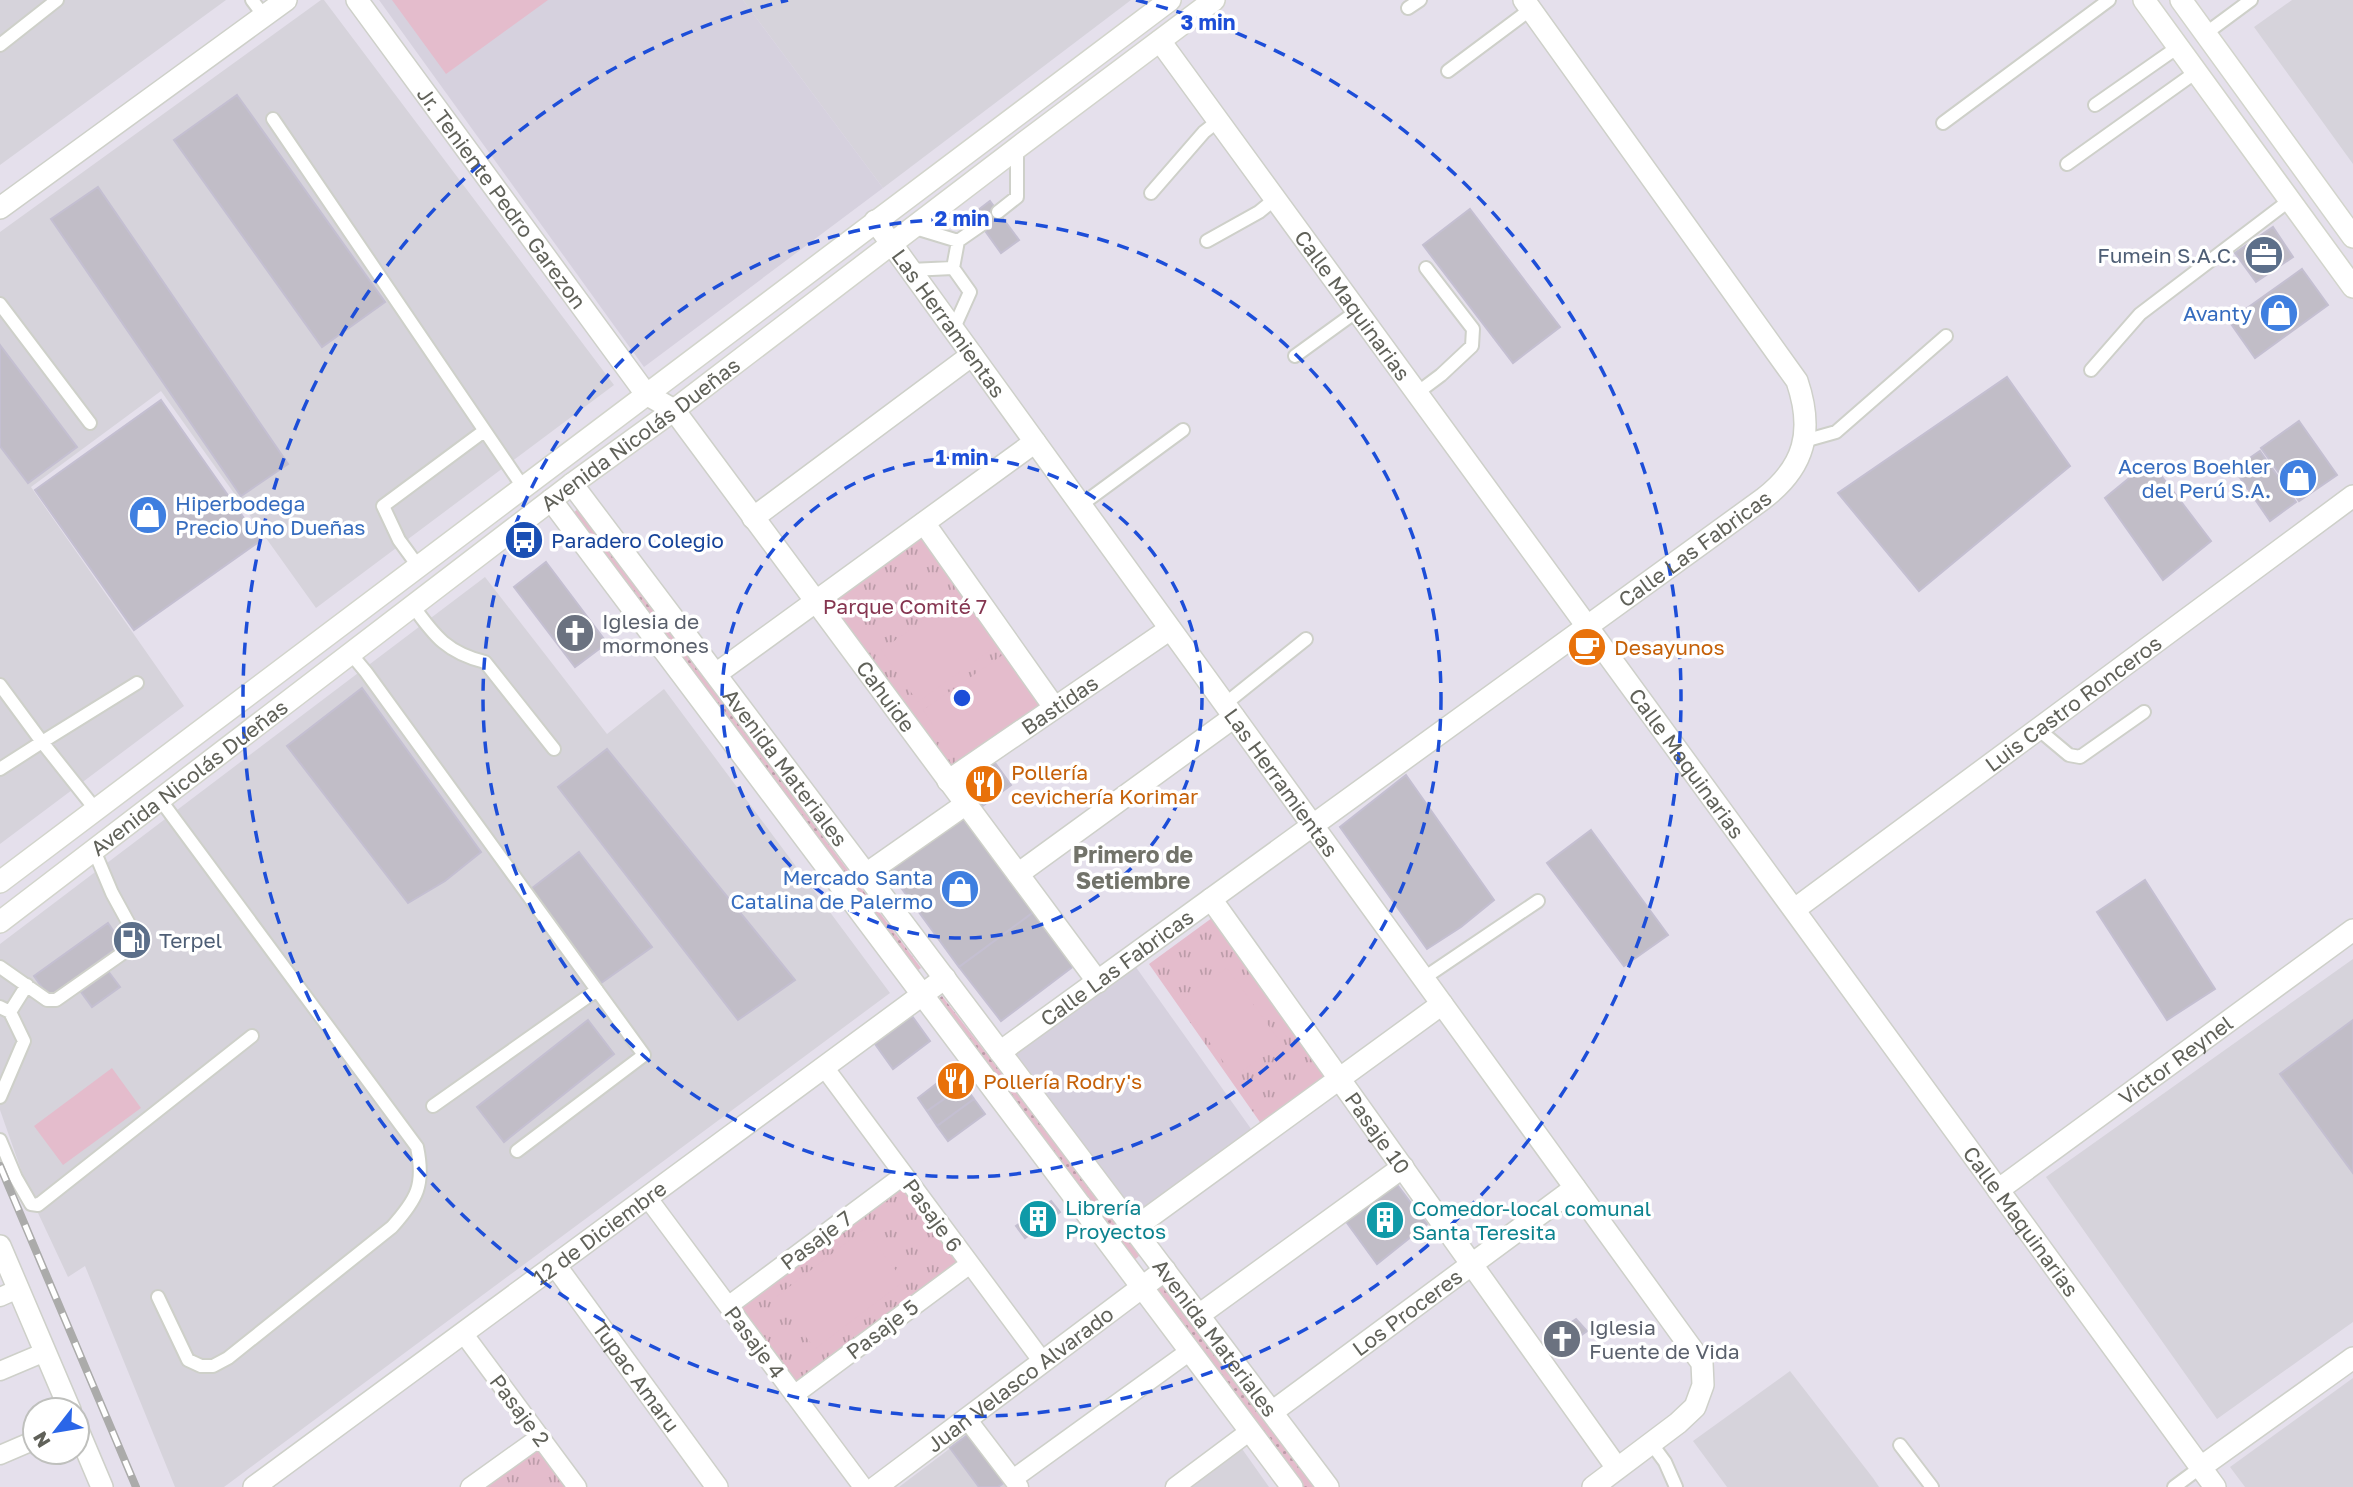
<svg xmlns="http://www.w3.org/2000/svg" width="2353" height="1487" viewBox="0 0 2353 1487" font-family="'Golos Text',sans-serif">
	<defs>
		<pattern id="grass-dots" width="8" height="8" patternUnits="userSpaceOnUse" patternTransform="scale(1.75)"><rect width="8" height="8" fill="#e4bccc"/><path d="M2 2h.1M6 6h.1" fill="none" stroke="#bc9ca9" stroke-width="1.8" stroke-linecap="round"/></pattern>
		<pattern id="park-tufts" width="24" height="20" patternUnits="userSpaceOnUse" patternTransform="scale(1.75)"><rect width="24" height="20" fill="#e4bccc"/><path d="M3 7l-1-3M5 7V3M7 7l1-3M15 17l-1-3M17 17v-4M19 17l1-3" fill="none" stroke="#bc9ca9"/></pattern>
	</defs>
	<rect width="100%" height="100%" fill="#e5e0ec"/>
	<path fill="#d6d3db" d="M0 0H226L0 165Z
		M321 0H324L614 385 316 608 161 391 31 487 184 706 0 844V232Z
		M743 0H1131L883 188Z
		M2292 0H2353V164L2254 27Z
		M485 577 607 734 664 689 890 993 224 1487H175L85 1266 68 1277 31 1198 0 1110V944Z
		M2353 959V1322L2217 1419 2046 1177Z
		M1790 1371 1873 1478 1879 1487H1727L1693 1441Z
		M2353 1378V1487H2245L2230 1467Z
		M973 1431 1016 1487H899Z
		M1240 1446 1269 1487H1184Z"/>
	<path fill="#d6d1de" d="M379 0H743L883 188 644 367Z
		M1128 956 1254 1133 1134 1219 1004 1045Z"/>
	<path fill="url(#grass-dots)" d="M578 509 921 968 908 977 567 518Z
		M942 996 1141 1254 1126 1268 928 1007Z
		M1160 1283 1315 1487H1294L1147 1293Z"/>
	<path fill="url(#park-tufts)" d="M919 522 1044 703 953 769 823 593Z
		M1216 915 1329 1078 1262 1125 1149 964Z
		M902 1181 962 1262 796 1390 733 1306Z
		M538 1443 572 1487H476Z"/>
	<path fill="#e4bccc" d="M392 0H548L446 74Z
		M962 594 997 645 918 702 881 650Z
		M1004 654 1040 706 958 762 923 710Z
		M1227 968 1281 1043 1234 1077 1180 1000Z
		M112 1068 141 1108 63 1165 34 1126Z
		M864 1229 904 1281 815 1349 776 1297Z"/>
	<path fill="#c1bdc7" stroke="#c4bfd1" stroke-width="2" d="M237 95 385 302 322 347 174 140Z
		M98 187 288 464 241 496 51 219Z
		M990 201 1019 240 1001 253 973 214Z
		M1470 209 1560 327 1513 363 1423 245Z
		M2273 227 2293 257 2256 282 2235 253Z
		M2302 269 2328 305 2255 358 2229 321Z
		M0 345 77 447 28 483 0 446Z
		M2007 377 2070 466 1919 591 1838 493Z
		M161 400 260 541 134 630 35 490Z
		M2299 421 2337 475 2299 501 2261 448Z
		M2260 451 2296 502 2270 521 2234 469Z
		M2150 461 2211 541 2163 580 2105 498Z
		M546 562 607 643 575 667 514 587Z
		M362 688 481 852 445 881 408 903 287 746Z
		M607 749 795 980 738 1020 558 787Z
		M990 756 1011 785 977 810 956 783Z
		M1406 775 1494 900 1461 927 1427 949 1340 827Z
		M961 812 1035 911 959 967 886 867Z
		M1591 830 1668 935 1624 966 1547 863Z
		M579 852 652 947 601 983 531 889Z
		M2145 880 2215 989 2167 1020 2097 912Z
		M1035 911 1075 965 1001 1021 959 967Z
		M108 923 122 944 49 997 34 976Z
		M108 971 120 987 92 1007 81 992Z
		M912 1016 930 1041 893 1069 875 1044Z
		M588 1020 614 1054 504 1142 477 1107Z
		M2353 1020V1173L2280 1074Z
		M953 1071 964 1085 927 1111 918 1098Z
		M964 1085 974 1099 937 1126 927 1111Z
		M974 1099 985 1114 948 1141 937 1126Z
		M1392 1178 1427 1224 1377 1264 1342 1216Z
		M1051 1201 1060 1212 1025 1238 1016 1226Z
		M1576 1319 1587 1331 1548 1359 1537 1346Z
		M973 1431 1009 1479 998 1487H979L950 1448Z"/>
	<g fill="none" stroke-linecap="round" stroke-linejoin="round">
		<g stroke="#ced0c9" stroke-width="16">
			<path id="service" d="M252 0 264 16
				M1408 8 1420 0
				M2205 34 2251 0
				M0 45 57 0
				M1448 71 1531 9
				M2095 105 2178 47
				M273 119 523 487
				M1943 123 2109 0
				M2067 164 2196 72
				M1151 193 1204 132 1218 121
				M998 212 1017 197V148
				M912 227 958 241 981 225
				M1207 241 1259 212 1275 199
				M953 268 958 241
				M910 270 953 268 970 292 953 330
				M0 304 90 423
				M1295 356 1357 311
				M2091 370 2140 314 2290 200
				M1417 393 1441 375 1472 346 1473 329 1426 268
				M1804 441 1836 432 1946 336
				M1081 505 1183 430
				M418 566 399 540 383 506 484 431
				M413 606C435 637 448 653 485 662L554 749
				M351 654 366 672 644 1055 517 1151
				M0 685 42 742 137 683
				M1225 704 1306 639
				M2038 729 2069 755 2080 757 2144 712
				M0 769 42 742 96 810
				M0 967 47 1000H56L130 948 135 935 112 893 93 848
				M1424 978 1538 901
				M0 1007 10 1012 24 1041 0 1097
				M10 1012 27 985
				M433 1106 597 990
				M0 1140 16 1178 31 1204 38 1205 252 1036
				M158 1297 188 1360 201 1366H213L228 1358 392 1227C417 1199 425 1185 417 1147L159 798
				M1651 1443 1665 1462 1676 1487
				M1900 1445 1932 1487
				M2174 1487 2201 1467"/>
		</g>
		<g stroke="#ced0c9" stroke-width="21">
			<path id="pedestrian" d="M824 1067 1043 1362
				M647 1197 863 1487
				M0 1297 18 1289
				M728 1306 904 1175
				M463 1333 577 1487
				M0 1371 45 1352
				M794 1395 970 1264
				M967 1419 1019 1487
				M0 1455 35 1440
				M1013 1479 1190 1351
				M470 1487 540 1437
				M1175 1487 1250 1431"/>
		</g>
		<g stroke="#ced0c9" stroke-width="24">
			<g id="minor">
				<path id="s1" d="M357 0 646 394 674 410 1098 982"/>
				<path d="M0 208 286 0"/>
				<path id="s2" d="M875 221 1702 1363 1703 1385 1695 1407 1678 1423 1593 1487"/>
				<path d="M753 518 972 355"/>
				<path d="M924 523 1054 707"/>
				<path d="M716 674 1035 442"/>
				<path id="s3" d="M948 781 1170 629"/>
				<path d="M866 874 966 804"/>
				<path d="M1018 874 1234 717"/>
				<path id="s4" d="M1211 899 1617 1468"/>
				<path id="s5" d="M1795 909 2353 496"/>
				<path id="s6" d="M1000 1052 1763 499C1805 467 1814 431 1797 381L1524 0"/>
				<path id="s7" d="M1998 1190 2353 930"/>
				<path d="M1133 1229 1442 1004"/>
				<path id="s8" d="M555 1265 717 1487"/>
				<path d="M1199 1315 1403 1167"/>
				<path id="s9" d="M1272 1412 1575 1188"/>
				<path d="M2201 1467 2353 1358"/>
				<path id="s10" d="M254 1487 945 978"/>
				<path id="s11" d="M876 1487 1165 1270"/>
			</g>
		</g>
		<g stroke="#ced0c9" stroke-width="24">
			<g id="tertiary">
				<path id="s12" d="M1160 41 2215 1487"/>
				<path id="s13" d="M572 484 1328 1487"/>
				<path d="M551 500 1292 1487"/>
				<path d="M0 1246 70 1410"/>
				<path d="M77 1428 102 1487"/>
			</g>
		</g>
		<g stroke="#d2d4cb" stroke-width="24">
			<g id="secondary">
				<path d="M2144 0 2353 287"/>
				<path d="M2181 0 2353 237"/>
				<path d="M0 882 1170 0"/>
				<path id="s14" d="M0 922 572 484 674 410 1017 148 1214 0"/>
			</g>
		</g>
		<use href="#service" stroke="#fff" stroke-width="12"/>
		<use href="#pedestrian" stroke="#fff" stroke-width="18"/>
		<use href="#minor" stroke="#fff" stroke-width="21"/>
		<use href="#tertiary" stroke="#fff" stroke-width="21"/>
		<use href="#secondary" stroke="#fff" stroke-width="21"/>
		<g stroke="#ababaa" stroke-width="8">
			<path id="rail" d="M0 1166 136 1487"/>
		</g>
		<use href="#rail" stroke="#fff" stroke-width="5" stroke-dasharray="16" stroke-linecap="butt"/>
	</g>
	<g fill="none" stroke="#1d4ed8" stroke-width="3.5" stroke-dasharray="12 9">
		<circle cx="962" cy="698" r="240"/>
		<circle cx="962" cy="698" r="479"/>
		<path d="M1136 0A719 719 0 1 1 788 0"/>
	</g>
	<defs>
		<g id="office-disc" transform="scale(2.0125)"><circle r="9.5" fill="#5c6f8a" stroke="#fff"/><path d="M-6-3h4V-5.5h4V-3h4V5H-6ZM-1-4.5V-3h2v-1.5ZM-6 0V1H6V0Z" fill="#fff"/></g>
		<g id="shop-disc" transform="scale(2.0125)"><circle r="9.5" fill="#3f7fe0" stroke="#fff"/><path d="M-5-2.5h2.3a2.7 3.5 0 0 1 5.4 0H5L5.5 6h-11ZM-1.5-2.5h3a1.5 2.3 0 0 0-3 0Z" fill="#fff"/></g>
		<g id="bus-disc" transform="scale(2.0125)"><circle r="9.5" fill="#1a4fb4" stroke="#fff"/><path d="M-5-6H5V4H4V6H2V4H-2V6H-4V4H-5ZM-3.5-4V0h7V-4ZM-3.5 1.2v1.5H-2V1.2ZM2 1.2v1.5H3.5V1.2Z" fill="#fff"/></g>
		<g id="church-disc" transform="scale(2.0125)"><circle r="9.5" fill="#6b7280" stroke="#fff"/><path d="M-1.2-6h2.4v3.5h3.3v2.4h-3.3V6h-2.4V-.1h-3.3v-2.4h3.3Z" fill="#fff"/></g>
		<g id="cafe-disc" transform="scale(2.0125)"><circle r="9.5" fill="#e8710a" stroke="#fff"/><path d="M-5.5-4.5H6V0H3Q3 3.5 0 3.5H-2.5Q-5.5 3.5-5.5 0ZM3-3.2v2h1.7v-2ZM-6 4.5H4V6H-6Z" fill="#fff"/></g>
		<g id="restaurant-disc" transform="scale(2.0125)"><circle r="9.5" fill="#e8710a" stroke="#fff"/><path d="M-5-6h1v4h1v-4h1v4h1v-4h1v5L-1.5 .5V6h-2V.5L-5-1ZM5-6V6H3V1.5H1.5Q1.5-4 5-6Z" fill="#fff"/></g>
		<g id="fuel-disc" transform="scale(2.0125)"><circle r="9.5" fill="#5c6f8a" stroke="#fff"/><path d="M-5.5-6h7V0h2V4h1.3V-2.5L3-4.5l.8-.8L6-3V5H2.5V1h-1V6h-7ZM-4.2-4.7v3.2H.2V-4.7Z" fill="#fff"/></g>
		<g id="building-disc" transform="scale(2.0125)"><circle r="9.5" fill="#0f9aa8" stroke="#fff"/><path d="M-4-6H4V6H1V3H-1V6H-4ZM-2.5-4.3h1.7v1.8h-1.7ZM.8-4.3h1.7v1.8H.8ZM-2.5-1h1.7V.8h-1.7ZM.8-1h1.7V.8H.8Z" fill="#fff"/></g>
	</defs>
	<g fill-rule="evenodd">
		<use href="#office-disc" x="2264" y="255"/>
		<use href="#shop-disc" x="2279" y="313"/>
		<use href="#shop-disc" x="2298" y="478"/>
		<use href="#shop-disc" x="148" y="515"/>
		<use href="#bus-disc" x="524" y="540"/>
		<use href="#church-disc" x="575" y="633"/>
		<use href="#cafe-disc" x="1587" y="647"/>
		<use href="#restaurant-disc" x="984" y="784"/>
		<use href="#shop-disc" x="960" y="889"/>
		<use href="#fuel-disc" x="132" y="940"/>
		<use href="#restaurant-disc" x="956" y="1081"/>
		<use href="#building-disc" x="1038" y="1219"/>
		<use href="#building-disc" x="1385" y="1220"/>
		<use href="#church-disc" x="1562" y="1339"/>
	</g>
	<g text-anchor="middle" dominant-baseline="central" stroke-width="7" stroke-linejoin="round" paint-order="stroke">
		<g font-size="21" fill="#606159" stroke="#fff">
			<text stroke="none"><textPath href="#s1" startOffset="245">Jr. Teniente Pedro Garezon</textPath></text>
			<text stroke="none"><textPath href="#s12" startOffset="327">Calle Maquinarias</textPath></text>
			<text stroke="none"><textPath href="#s2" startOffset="126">Las Herramientas</textPath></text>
			<text stroke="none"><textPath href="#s14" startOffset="805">Avenida Nicolás Dueñas</textPath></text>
			<text stroke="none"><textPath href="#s6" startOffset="858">Calle Las Fabricas</textPath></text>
			<text stroke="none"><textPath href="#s1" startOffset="877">Cahuide</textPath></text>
			<text stroke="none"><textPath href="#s5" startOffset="346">Luis Castro Ronceros</textPath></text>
			<text stroke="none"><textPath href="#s3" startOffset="135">Bastidas</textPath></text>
			<text stroke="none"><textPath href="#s12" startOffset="894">Calle Maquinarias</textPath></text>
			<text stroke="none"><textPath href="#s13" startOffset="355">Avenida Materiales</textPath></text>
			<text stroke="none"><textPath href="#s14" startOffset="238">Avenida Nicolás Dueñas</textPath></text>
			<text stroke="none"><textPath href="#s2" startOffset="693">Las Herramientas</textPath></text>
			<text stroke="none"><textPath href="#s6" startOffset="144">Calle Las Fabricas</textPath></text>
			<text stroke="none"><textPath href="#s7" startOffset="220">Victor Reynel</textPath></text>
			<text stroke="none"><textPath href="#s4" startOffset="287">Pasaje 10</textPath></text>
			<text transform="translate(933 1215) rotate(54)">Pasaje 6</text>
			<text stroke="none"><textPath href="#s12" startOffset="1461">Calle Maquinarias</textPath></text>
			<text stroke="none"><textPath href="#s10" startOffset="429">12 de Diciembre</textPath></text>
			<text transform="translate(816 1240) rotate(-37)">Pasaje 7</text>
			<text stroke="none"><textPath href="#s9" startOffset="168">Los Proceres</textPath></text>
			<text transform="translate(882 1329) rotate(-37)">Pasaje 5</text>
			<text stroke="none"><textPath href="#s13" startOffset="1069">Avenida Materiales</textPath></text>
			<text transform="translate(755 1342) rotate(53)">Pasaje 4</text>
			<text stroke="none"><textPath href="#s8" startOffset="138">Tupac Amaru</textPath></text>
			<text stroke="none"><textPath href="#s11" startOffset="180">Juan Velasco Alvarado</textPath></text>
			<text transform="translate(520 1410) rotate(53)">Pasaje 2</text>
		</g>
		<g font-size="21" fill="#4e5e75" stroke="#fff" text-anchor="end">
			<text x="2237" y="255">Fumein S.A.C.</text>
			<text x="159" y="940" text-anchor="start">Terpel</text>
		</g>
		<g font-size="21" fill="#366cbe" stroke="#fff" text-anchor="end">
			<text x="2252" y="313">Avanty</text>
			<text x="2271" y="466">Aceros Boehler<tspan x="2271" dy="24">del Perú S.A.</tspan></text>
			<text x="175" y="503" text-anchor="start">Hiperbodega<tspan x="175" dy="24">Precio Uno Dueñas</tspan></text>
			<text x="933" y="877">Mercado Santa<tspan x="933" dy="24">Catalina de Palermo</tspan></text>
		</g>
		<g font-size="21" fill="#164399" stroke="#fff" text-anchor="start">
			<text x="551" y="540">Paradero Colegio</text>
		</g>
		<g font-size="21" fill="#853550" stroke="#fff">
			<text x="905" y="606">Parque Comité 7</text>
		</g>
		<g font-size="21" fill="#5b616d" stroke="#fff" text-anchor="start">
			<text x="602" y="621">Iglesia de<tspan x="602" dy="24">mormones</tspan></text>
			<text x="1589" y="1327">Iglesia<tspan x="1589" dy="24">Fuente de Vida</tspan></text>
		</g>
		<g font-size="21" fill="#c56008" stroke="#fff" text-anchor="start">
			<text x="1614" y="647">Desayunos</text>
			<text x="1011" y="772">Pollería<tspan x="1011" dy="24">cevichería Korimar</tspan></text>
			<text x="983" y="1081">Pollería Rodry's</text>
		</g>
		<g font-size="21" fill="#0d838f" stroke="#fff" text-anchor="start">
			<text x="1065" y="1207">Librería<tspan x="1065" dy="24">Proyectos</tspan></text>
			<text x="1412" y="1208">Comedor-local comunal<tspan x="1412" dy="24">Santa Teresita</tspan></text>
		</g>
		<g font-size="23" font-weight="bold" fill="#72736a" stroke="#fff">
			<text x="1133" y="854">Primero de<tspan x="1133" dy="26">Setiembre</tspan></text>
		</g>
	</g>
	<circle cx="962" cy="698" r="10" fill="#1d4ed8" stroke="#fff" stroke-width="3.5"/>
	<g font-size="21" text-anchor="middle" font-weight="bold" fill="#1d4ed8" stroke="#fff" stroke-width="7" stroke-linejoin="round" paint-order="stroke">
		<text x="1208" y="30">3 min</text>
		<text x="962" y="226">2 min</text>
		<text x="962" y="465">1 min</text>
	</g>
	<g transform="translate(56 1431) rotate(239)"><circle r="33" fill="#ffffff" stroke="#bfc0bd" stroke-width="2"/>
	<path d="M0-5L12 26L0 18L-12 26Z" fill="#2a66e8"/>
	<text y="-10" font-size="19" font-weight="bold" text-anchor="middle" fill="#606159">N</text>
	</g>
</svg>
